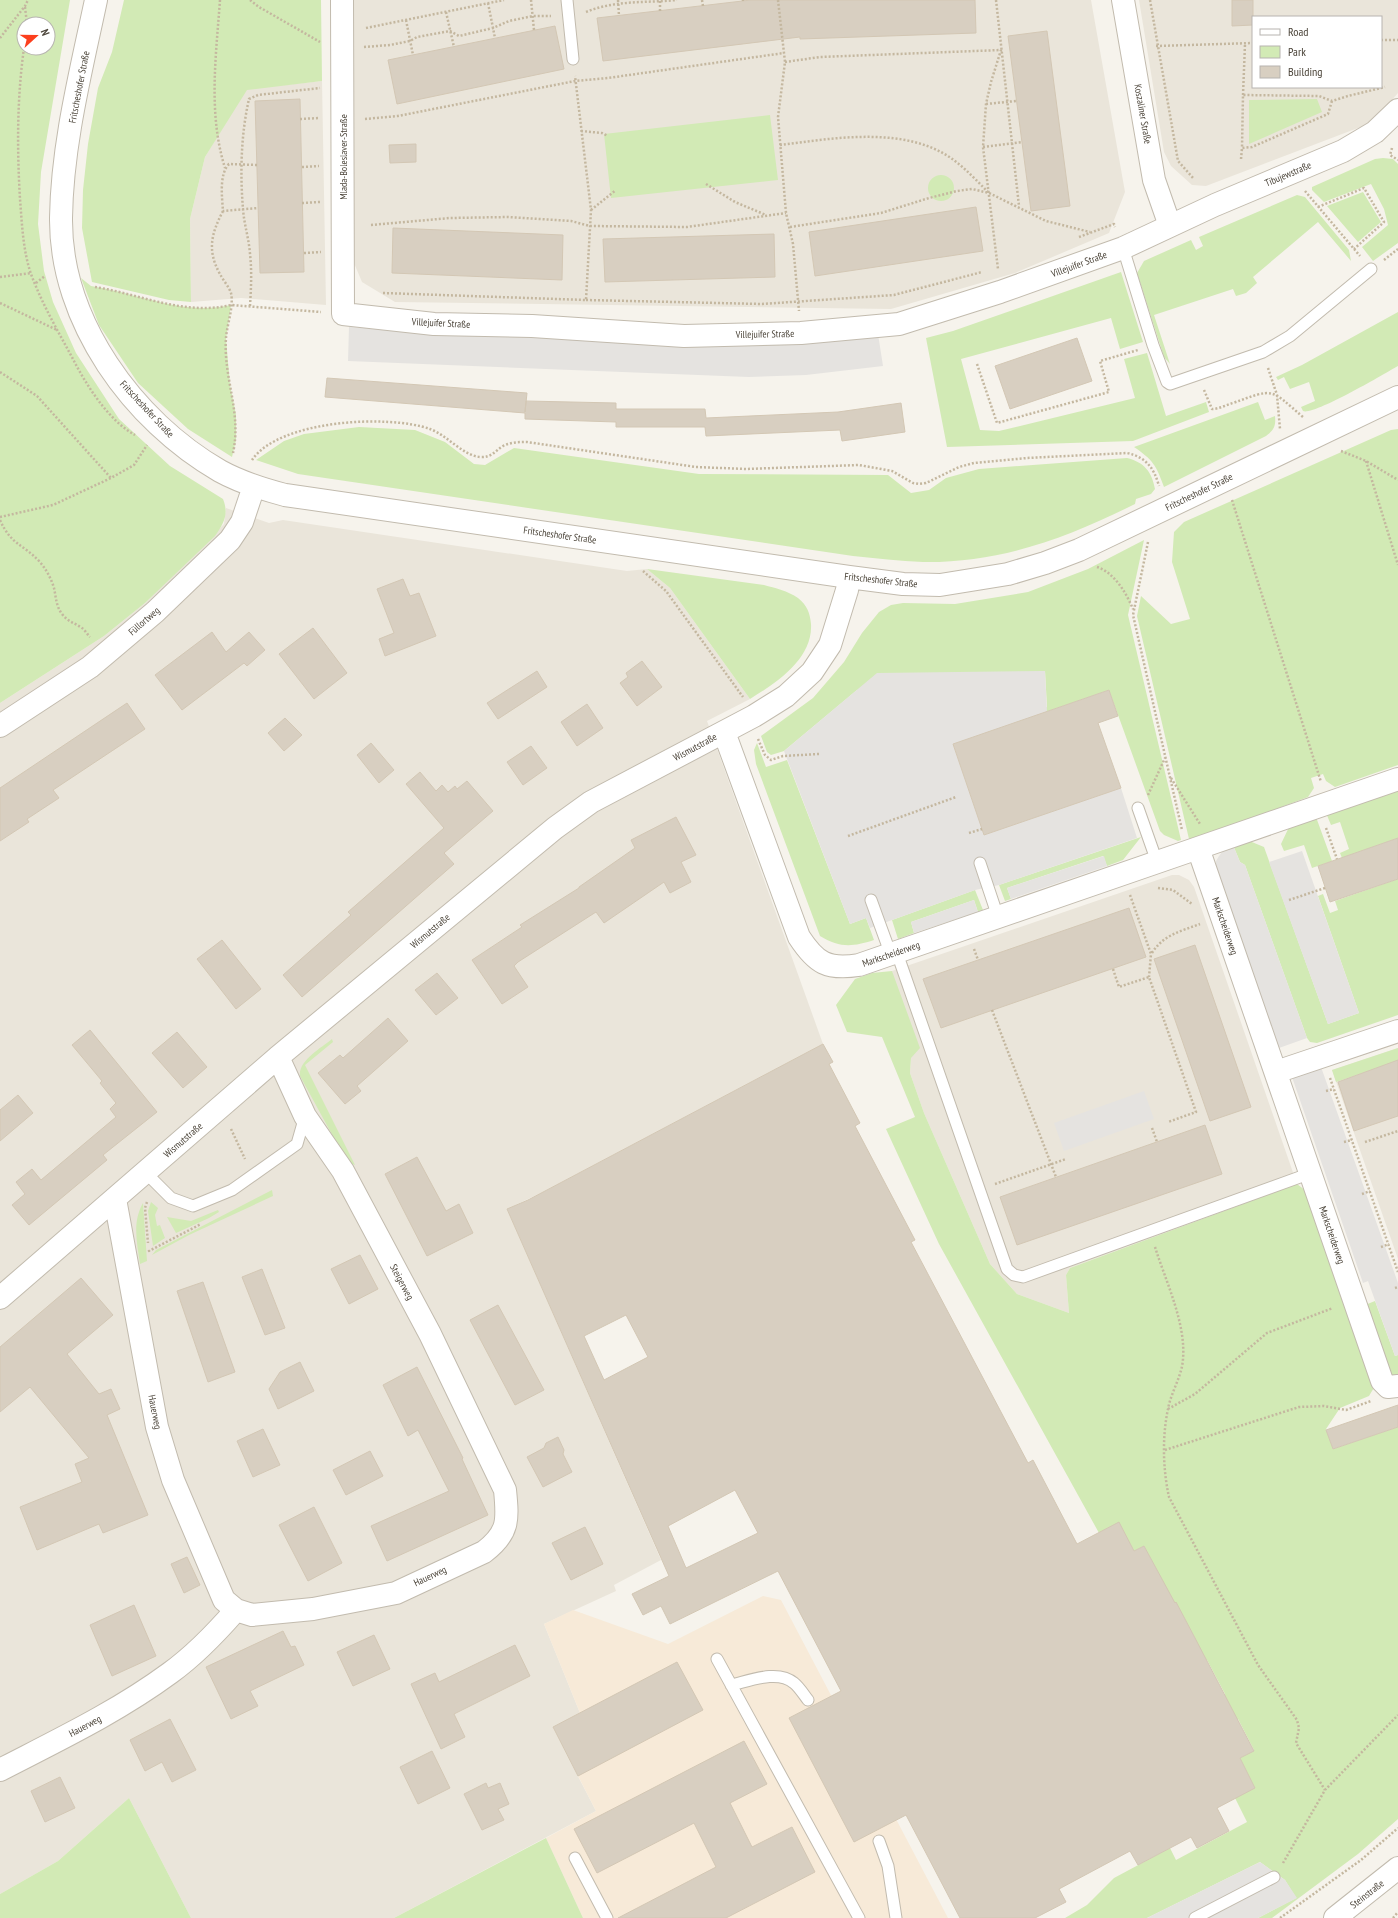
<svg xmlns="http://www.w3.org/2000/svg" width="1398" height="1918" viewBox="0 0 1398 1918" font-family="'PT Sans Narrow',sans-serif">
	<rect width="100%" height="100%" fill="#f6f3ec"/>
	<path fill="#eae5da" fill-rule="evenodd" d="M354 0H1091L1125 192 1109 233 1015 273 891 309 395 302 362 282 354 263Z
		M1139 0H1398V93L1371 123 1206 186 1192 185 1171 166 1164 152ZM1253 17H1381V87H1253Z
		M322 81 326 305 241 298 191 302 190 219 205 157 246 89Z
		M226 508 269 523 283 520 627 571 647 569 670 588 750 699 707 721 823 1044 541 1193 507 1209 661 1560 614 1585 616 1591 544 1624 580 1713 553 1728 596 1811 394 1918H191L129 1798 58 1861 0 1894V703L104 636 145 603 224 524Z
		M1172 875H1179L1189 880 1194 887 1297 1184 1070 1268 1066 1275 1069 1313 1017 1294 990 1264 924 1113 910 1073 911 1058 892 971Z
		M1398 1048V1259L1332 1070Z"/>
	<path fill="#f7ead8" d="M763 1596 781 1600 948 1918H583L546 1838 596 1811 553 1727 580 1713 544 1624 573 1610 668 1644Z"/>
	<path fill="#d2eab5" fill-rule="evenodd" d="M0 0H70L41 172 38 224 44 271 53 302 76 353 119 419 170 466 223 499C229 514 224 523 215 536L145 603 104 636 0 703ZM24 24H48V48H24Z
		M124 0H321L322 81 247 90 205 157 190 219 191 302 169 300 92 282 82 228 83 190 88 144 98 88 112 52Z
		M1317 99 1322 112 1249 144V100Z
		M770 115 778 180 611 198 604 134Z
		M1383 158 1393 159 1398 164V243L1373 261 1362 247 1388 225 1384 209 1371 184 1324 202 1312 190V187L1375 159Z
		M928 188a13 13 0 1 1 26 0a13 13 0 1 1-26 0Z
		M1363 192 1381 222 1358 242 1327 206Z
		M1297 195 1305 197 1349 250 1351 261 1318 222 1253 277 1257 283 1246 293 1236 296 1233 289 1154 315 1170 364 1164 357 1137 273 1144 261 1191 240 1196 250 1203 246 1199 237Z
		M1121 272 1143 342 1120 349 1111 318 961 359 980 430 999 431 1135 398 1124 359 1147 353 1166 416 1206 402 1209 412 1133 441 947 447 926 338 953 331Z
		M81 278 91 286C137 293 183 316 231 305L226 339 230 385 236 415V440L232 457 188 429 138 383 99 325Z
		M1398 312V366C1384 374 1313 416 1303 411L1301 407 1315 401 1309 382 1290 389 1284 377 1278 380 1276 377 1302 365Z
		M1258 402 1265 420 1275 416C1276 426 1274 430 1266 436L1164 487C1156 465 1153 460 1134 447Z
		M359 427 415 430 445 442 474 464 485 465 514 448 699 474 888 475 911 493 929 490 946 478 979 469 1127 458C1144 462 1152 472 1155 489L1151 494 1136 499 1135 504C1067 538 1000 563 923 562 899 561 876 558 853 556L298 474 256 460 284 441 304 434Z
		M1398 429V765L1335 787 1326 781 1323 774 1311 778 1314 788 1308 797 1204 836 1189 839 1137 616 1141 596 1171 624 1190 619 1172 562 1174 532 1184 522 1391 430Z
		M1144 540 1128 615 1181 840 1178 841 1164 835 1160 831 1109 690 953 744 1047 707 1045 671 857 690 784 751 771 755 767 752 761 736 813 698 844 662 862 633 879 612 891 605 903 603 955 604 1028 592 1088 569Z
		M647 569 764 585C775 588 788 591 798 598 807 605 810 613 811 624 813 659 776 683 750 699L670 588Z
		M757 743 766 767 787 760 850 924 866 918 874 940C852 947 840 948 820 936L756 764 754 750Z
		M1398 789V838L1342 858 1340 853 1349 849 1340 822 1331 825 1326 813Z
		M1316 817 1332 861 1312 868 1304 845 1284 851 1281 844 1290 825Z
		M1141 837 1123 860 1107 866 1103 856 1007 888 1011 899 1005 901 999 885Z
		M1247 840 1264 847 1328 1024 1359 1013 1318 896 1323 894 1330 913 1338 910 1335 901 1398 879V1015L1317 1043 1310 1042 1307 1038 1245 865 1240 862 1233 845Z
		M975 890 983 910 978 912 974 900 911 922 914 933 898 939 892 920Z
		M892 971 920 1048 911 1058 910 1073 924 1113 990 1264 1017 1294 1069 1313 1066 1275 1070 1268 1297 1184 1310 1194 1375 1386 1369 1396 1340 1408 1326 1429 1333 1449 1398 1427V1819L1358 1854 1272 1918H1258L1296 1898 1285 1880 1260 1862 1147 1918H1065L1087 1905 1114 1878 1170 1848 1176 1860 1247 1822 1235 1798 1240 1758 1254 1750 1238 1719 1223 1726 1211 1702 1225 1694 1207 1660 1193 1667 1182 1645 1195 1638 1176 1603 1163 1609 1162 1580 1144 1546 1134 1551 1099 1533 939 1244 886 1129 915 1117 882 1037 847 1032 836 1005 855 979 872 973Z
		M332 1039 333 1042 305 1065 355 1165 347 1162 300 1076C298 1061 321 1048 332 1039Z
		M1398 1048V1061L1336 1082 1332 1070Z
		M272 1190 273 1196 189 1235 152 1255 156 1250Z
		M151 1202 158 1208 155 1215 157 1226 160 1225 165 1238 153 1246 148 1211Z
		M143 1203 147 1261 140 1264C137 1243 132 1222 143 1203Z
		M218 1210 219 1212 209 1218 176 1233 167 1217 191 1221Z
		M1375 1301 1395 1356 1398 1355V1379H1392L1365 1305Z
		M129 1798 191 1918H0V1894L58 1861Z
		M546 1838 583 1918H394Z"/>
	<path fill="#e5e3e0" d="M349 327 451 333 878 334 883 366 806 375 749 377 348 361Z
		M1045 671 1047 712 953 744 984 835 1121 788 1137 838 999 885 975 890 870 928 866 918 850 924 784 751 877 673Z
		M1233 845 1240 862 1245 865 1307 1038 1279 1048 1216 868V861L1219 856 1224 849Z
		M1302 851 1359 1013 1328 1024 1269 862Z
		M1104 856 1107 866 1011 899 1007 888Z
		M974 900 978 912 914 933 911 922Z
		M1321 1067 1398 1283V1355L1395 1356 1368 1281 1363 1283 1292 1077Z
		M1144 1091 1154 1119 1064 1151 1054 1123Z
		M1260 1862 1285 1880 1297 1898 1258 1918H1147Z"/>
	<path fill="#d8cfc1" stroke="#d3c7b4" fill-rule="evenodd" d="M751 0H975L976 33 800 39V37L603 61 597 18Z
		M1232 0H1253V25L1232 26Z
		M555 26 564 69 397 104 388 60Z
		M1047 31 1070 206 1031 211 1008 36Z
		M300 99 304 272 260 273 255 101Z
		M416 144V162L390 163 389 145Z
		M976 207 983 251 815 276 809 232Z
		M393 228 563 235 562 280 392 273Z
		M774 234 775 277 605 282 603 239Z
		M1077 338 1092 381 1010 409 995 366Z
		M327 378 527 393 525 412 526 401 616 403V409H705L706 418 838 412 901 403 905 432 842 441 840 430 706 436 705 427H616V422L525 419V413L325 397Z
		M403 579 410 596 419 593 436 636 385 656 379 639 394 633 377 589Z
		M313 628 347 673 314 699 279 654Z
		M212 632 226 652 249 632 265 650 247 666 244 663 182 710 155 675Z
		M642 661 662 687 637 706 620 683 628 677 626 673Z
		M537 671 547 687 498 719 487 703Z
		M1109 690 1118 716 1098 723 1121 788 984 835 953 744Z
		M127 703 145 729 53 790 59 798 27 819 29 822 0 841V788Z
		M587 704 603 728 577 746 561 722Z
		M285 718 302 735 284 751 268 733Z
		M371 743 394 770 379 783 357 755Z
		M531 746 547 768 523 785 507 762Z
		M420 772 436 791 442 785 448 792 455 786 457 789 467 781 493 811 444 853 454 864 302 997 283 975 351 915 348 912 444 828 406 784Z
		M676 817 696 855 681 862 691 882 670 893 664 882 604 923 596 912 518 962 514 966 528 987 502 1004 472 960 522 927 520 925 579 888V887L635 848 631 840Z
		M1398 838V879L1330 902 1318 866Z
		M1129 908 1146 957 941 1028 923 979Z
		M222 940 261 989 236 1009 197 959Z
		M1195 945 1251 1107 1210 1121 1154 959Z
		M437 973 458 998 436 1015 415 990Z
		M388 1018 408 1041 357 1086 361 1091 345 1104 318 1073 340 1055 343 1058Z
		M90 1030 157 1112 103 1155 107 1160 29 1225 12 1205 25 1194 16 1182 32 1169 41 1180 116 1117 110 1109 116 1103 100 1083 102 1081 72 1045Z
		M177 1032 207 1067 183 1088 152 1053Z
		M823 1044 833 1062 829 1064 860 1123 855 1126 915 1240 911 1242 1028 1463 1033 1460 1077 1544 1119 1522 1134 1551 1144 1546 1175 1603 1176 1602 1195 1638 1254 1751 1240 1758 1255 1788 1217 1808 1229 1831 1197 1848 1191 1837 1138 1865 1130 1851 1059 1889 1066 1902 1035 1918H960L906 1815 854 1842 789 1718 841 1691 778 1571 670 1624 661 1606 643 1615 632 1594 669 1576 507 1209 528 1200ZM626 1315 648 1357 604 1380 584 1336ZM735 1490 758 1533 686 1568 668 1526Z
		M1398 1060V1116L1354 1131 1338 1082Z
		M18 1095 33 1113 0 1141V1110Z
		M1205 1125 1222 1174 1017 1245 1000 1197Z
		M417 1157 446 1211 459 1204 473 1233 427 1256 385 1174Z
		M360 1255 378 1289 349 1304 331 1269Z
		M262 1269 285 1328 265 1335 242 1277Z
		M81 1278 113 1315 67 1354 99 1394 111 1389 120 1409 107 1415 148 1515 103 1533 99 1524 37 1550 20 1507 82 1482 75 1464 89 1458 30 1387 0 1412V1347Z
		M203 1282 235 1372 208 1382 177 1291Z
		M498 1305 544 1390 515 1405 470 1320Z
		M300 1362 314 1391 278 1409 269 1389 280 1372Z
		M417 1367 463 1458 462 1459 488 1515 387 1561 371 1526 449 1491 418 1430 408 1436 383 1385Z
		M1398 1405V1427L1333 1449 1326 1430Z
		M263 1429 280 1465 253 1477 237 1441Z
		M558 1437 564 1450 563 1454 572 1472 543 1487 527 1457 544 1448 546 1443Z
		M370 1451 383 1476 346 1495 333 1470Z
		M314 1507 342 1563 308 1581 279 1525Z
		M585 1527 603 1564 571 1580 552 1543Z
		M187 1557 200 1585 184 1593 171 1564Z
		M134 1605 156 1656 112 1676 90 1625Z
		M283 1631 291 1647 295 1646 304 1665 250 1691 258 1706 231 1719 206 1667Z
		M374 1635 390 1669 353 1686 337 1652Z
		M515 1645 530 1676 454 1714 465 1737 441 1749 411 1684 435 1673 439 1682Z
		M677 1662 703 1710 578 1776 553 1727Z
		M170 1719 196 1770 172 1782 162 1762 145 1771 130 1740Z
		M744 1741 767 1784 730 1803 752 1847 792 1827 815 1872 726 1918H618L716 1867 694 1823 597 1873 574 1829Z
		M432 1751 450 1788 418 1804 400 1767Z
		M60 1777 75 1808 45 1822 31 1791Z
		M486 1783 488 1788 500 1783 509 1804 498 1809 504 1820 482 1830 464 1794Z"/>
	<g fill="none" stroke-linecap="round" stroke-linejoin="round">
		<g stroke="#c2bbae" stroke-width="13">
			<path id="service" d="M567 0 573 59
				M1123 248 1153 345 1167 382 1170 384 1263 352 1290 336 1371 269
				M1138 808 1157 862
				M980 863 998 917
				M871 900 891 955
				M897 953 1007 1269 1014 1275 1023 1277 1311 1173
				M146 1173 171 1198 193 1206 232 1190 297 1144 305 1116
				M717 1659 859 1918
				M731 1685C749 1681 778 1669 794 1683 800 1688 804 1695 808 1700
				M879 1841 888 1866 896 1918
				M575 1858 607 1918
				M1195 1918 1274 1877"/>
		</g>
		<g stroke="#c2bbae" stroke-width="24">
			<path id="minor" d="M96 0C81 71 62 145 61 218 60 321 133 421 220 471 240 482 262 489 285 495L849 577 903 584 940 585 1008 574 1045 563 1079 550 1398 397
				M342 0 343 314 434 324 532 326 684 336 801 333 899 324 1000 292 1123 248 1215 205 1343 151 1375 132 1398 110
				M1123 0 1154 180 1170 226
				M0 726 90 667 155 612 230 540 242 522 254 486
				M724 732 799 937C816 963 827 970 859 965L1198 848
				M1398 779 1198 848 1382 1381 1388 1387 1398 1386
				M1276 1072 1398 1031
				M115 1199 157 1427 173 1480 224 1600 236 1610 252 1615 313 1609 396 1593 484 1552C509 1533 508 1520 505 1490L430 1334 343 1171 305 1116 278 1057
				M0 1298 278 1057 555 828 591 802 754 716 786 696 812 672 830 645 847 590 849 577
				M0 1770C58 1740 117 1712 170 1673 195 1655 216 1633 236 1610"/>
		</g>
		<g stroke="#c2bbae" stroke-width="24">
			<path id="tertiary" d="M1335 1918 1398 1868"/>
		</g>
		<path stroke="#c4b79f" stroke-width="2.5" stroke-dasharray="2 2" stroke-linecap="butt" d="M220 0C216 56 208 114 225 168
			M250 0 259 7 320 42
			M531 0 534 30
			M618 0 619 16
			M702 0 703 6
			M743 0V1
			M778 0 785 62 778 117 786 213 793 244 799 311
			M996 0 1019 206
			M1150 0 1178 161 1193 178
			M660 1V11
			M488 3 495 38
			M25 7 27 24
			M446 12 454 47
			M586 12C615 0 646 3 677 0
			M406 20 413 55
			M366 28 504 0
			M0 38 25 6 28 0
			M1381 40H1398
			M1156 46 1253 43
			M364 47 390 45 410 41 417 37 450 31 459 36 493 28 509 21 533 16H551
			M24 48C17 98 17 149 20 199 22 224 23 251 31 274 42 304 59 333 74 361 87 386 109 421 135 435
			M785 62 820 57 1001 50 991 82 986 104 983 147 998 269
			M1243 95 1245 44
			M1332 101 1328 114 1252 147 1242 148 1243 95 1319 96 1332 101 1348 96 1385 87
			M986 104 1016 101
			M300 119 320 118
			M365 119 398 116 575 81 608 78 784 53
			M581 131 602 133 608 136
			M780 145C835 138 908 125 955 161 967 170 978 182 988 192
			M983 147 1022 142
			M1392 148 1390 155 1398 160
			M1241 159 1242 148
			M257 165 229 164C219 174 222 197 223 211L258 208
			M302 167 319 166
			M706 184 735 202 766 215
			M1305 191 1360 256
			M302 203 320 202
			M1318 207 1364 188 1384 222 1354 249
			M591 210 616 190
			M223 211C211 234 207 251 220 274 223 280 229 287 231 293 234 307 227 324 226 338 223 378 242 412 233 453
			M371 225 450 218 508 217 571 221 590 226 687 227 786 213
			M790 227 881 213 929 198 957 191 972 189 989 193 1046 221 1090 232
			M1079 237 1114 224 1115 227
			M304 253 321 252
			M1384 260 1398 249
			M0 277 31 273
			M36 283 45 276
			M95 287C140 294 184 316 231 305L321 312
			M383 293 586 300 591 210 575 76
			M586 300 762 304 894 295 982 272
			M0 303 57 330
			M250 306C251 289 252 272 250 254 249 239 244 224 243 209 240 173 241 134 249 99L258 95 320 88
			M977 364 997 423 1109 392 1100 361 1138 350
			M1268 368 1277 395 1280 429
			M0 372 37 396 111 478
			M1204 390 1212 409C1219 409 1226 405 1233 403 1275 388 1269 388 1303 417
			M1341 451 1366 461 1398 480
			M252 460C279 420 388 414 430 429 447 435 462 455 480 457 491 458 495 451 503 446 511 442 519 442 527 442L696 467 746 469 859 465 892 471 913 483 919 484 926 483 959 467 974 463 1027 458 1127 453C1146 457 1154 468 1159 486
			M1366 461 1398 565
			M1232 500 1321 782
			M0 517 53 505 111 478 134 465 147 445
			M0 520C11 545 23 544 39 561 46 569 51 578 54 588 56 597 56 606 62 614 68 622 75 623 82 628 85 630 87 634 90 637
			M1148 542 1133 615 1182 830
			M1097 567C1115 573 1126 593 1133 609
			M643 571 666 591 743 697
			M758 739 765 755 771 760 783 756 819 754
			M1171 778 1200 824
			M1148 795 1165 758
			M1326 828 1337 859
			M969 833 982 829
			M848 836 956 797
			M1158 888 1173 890 1192 904
			M1130 895 1151 954 1149 977
			M1289 900 1325 888
			M974 949 978 960
			M1152 953C1163 935 1181 931 1200 924
			M1113 969 1119 987 1149 977 1196 1112 1168 1122
			M992 1010 1056 1177
			M1330 1078 1398 1272
			M1326 1091 1334 1089
			M1152 1128 1157 1142
			M231 1129 245 1159
			M1344 1142 1352 1140
			M1365 1142 1398 1131
			M995 1184 1066 1159
			M1362 1194 1370 1191
			M147 1202 145 1208 148 1243
			M1155 1247C1166 1282 1186 1323 1183 1359 1182 1376 1171 1392 1168 1409 1162 1437 1163 1470 1169 1497L1258 1665 1297 1720 1299 1728 1296 1743 1325 1790
			M1381 1247 1389 1244
			M149 1250V1251L201 1224
			M1395 1288 1398 1287
			M1168 1409 1195 1394 1267 1333 1333 1308
			M1165 1450 1299 1407 1324 1406 1346 1410 1371 1401
			M1283 1863 1325 1790 1398 1715
			M1280 1918 1361 1860 1398 1828
			M1393 1918 1398 1912"/>
		<use href="#service" stroke="#fff" stroke-width="11"/>
		<use href="#minor" stroke="#fff" stroke-width="22"/>
		<use href="#tertiary" stroke="#fff" stroke-width="22"/>
	</g>
	<g text-anchor="middle" dominant-baseline="central" stroke-width="3" stroke-linejoin="round" paint-order="stroke">
		<g font-size="10" fill="#4b4439" stroke="#fff">
			<text transform="translate(79 87) rotate(-79)">Fritscheshofer Straße</text>
			<text transform="translate(1143 114) rotate(80)">Koszaliner Straße</text>
			<text transform="translate(343 157) rotate(-90)">Mlada-Boleslaver-Straße</text>
			<text transform="translate(1288 174) rotate(-23)">Tibujewstraße</text>
			<text transform="translate(1079 264) rotate(-20)">Villejuifer Straße</text>
			<text transform="translate(441 323) rotate(3)">Villejuifer Straße</text>
			<text transform="translate(765 334) rotate(-1)">Villejuifer Straße</text>
			<text transform="translate(147 409) rotate(47)">Fritscheshofer Straße</text>
			<text transform="translate(1199 492) rotate(-26)">Fritscheshofer Straße</text>
			<text transform="translate(560 535) rotate(8)">Fritscheshofer Straße</text>
			<text transform="translate(881 580) rotate(6)">Fritscheshofer Straße</text>
			<text transform="translate(144 621) rotate(-41)">Füllortweg</text>
			<text transform="translate(695 747) rotate(-28)">Wismutstraße</text>
			<text transform="translate(1225 926) rotate(71)">Markscheiderweg</text>
			<text transform="translate(430 931) rotate(-40)">Wismutstraße</text>
			<text transform="translate(891 954) rotate(-19)">Markscheiderweg</text>
			<text transform="translate(183 1140) rotate(-41)">Wismutstraße</text>
			<text transform="translate(1332 1235) rotate(71)">Markscheiderweg</text>
			<text transform="translate(402 1282) rotate(62)">Steigerweg</text>
			<text transform="translate(155 1412) rotate(79)">Hauerweg</text>
			<text transform="translate(430 1576) rotate(-25)">Hauerweg</text>
			<text transform="translate(85 1726) rotate(-28)">Hauerweg</text>
			<text transform="translate(1367 1894) rotate(-38)">Steinstraße</text>
		</g>
	</g>
	<rect x="1252" y="16" width="130" height="72" fill="#ffffff" stroke="#b7b4b0"/>
	<rect x="1260" y="29" width="20" height="6" fill="#ffffff" stroke="#b7b4b0"/>
	<text x="1288" y="36" font-size="12" fill="#4b4439">Road</text>
	<rect x="1260" y="46" width="20" height="12" fill="#d2eab5" stroke="#b7b4b0"/>
	<text x="1288" y="56" font-size="12" fill="#4b4439">Park</text>
	<rect x="1260" y="66" width="20" height="12" fill="#d8cfc1" stroke="#b7b4b0"/>
	<text x="1288" y="76" font-size="12" fill="#4b4439">Building</text>
	<g transform="translate(36 36) rotate(69)"><circle r="19" fill="#ffffff" stroke="#b7b4b0"/>
	<path d="M0-3L7 15L0 10L-7 15Z" fill="#fc3f1d"/>
	<text y="-6" font-size="11" font-weight="bold" text-anchor="middle" fill="#4b4439">N</text>
	</g>
</svg>
